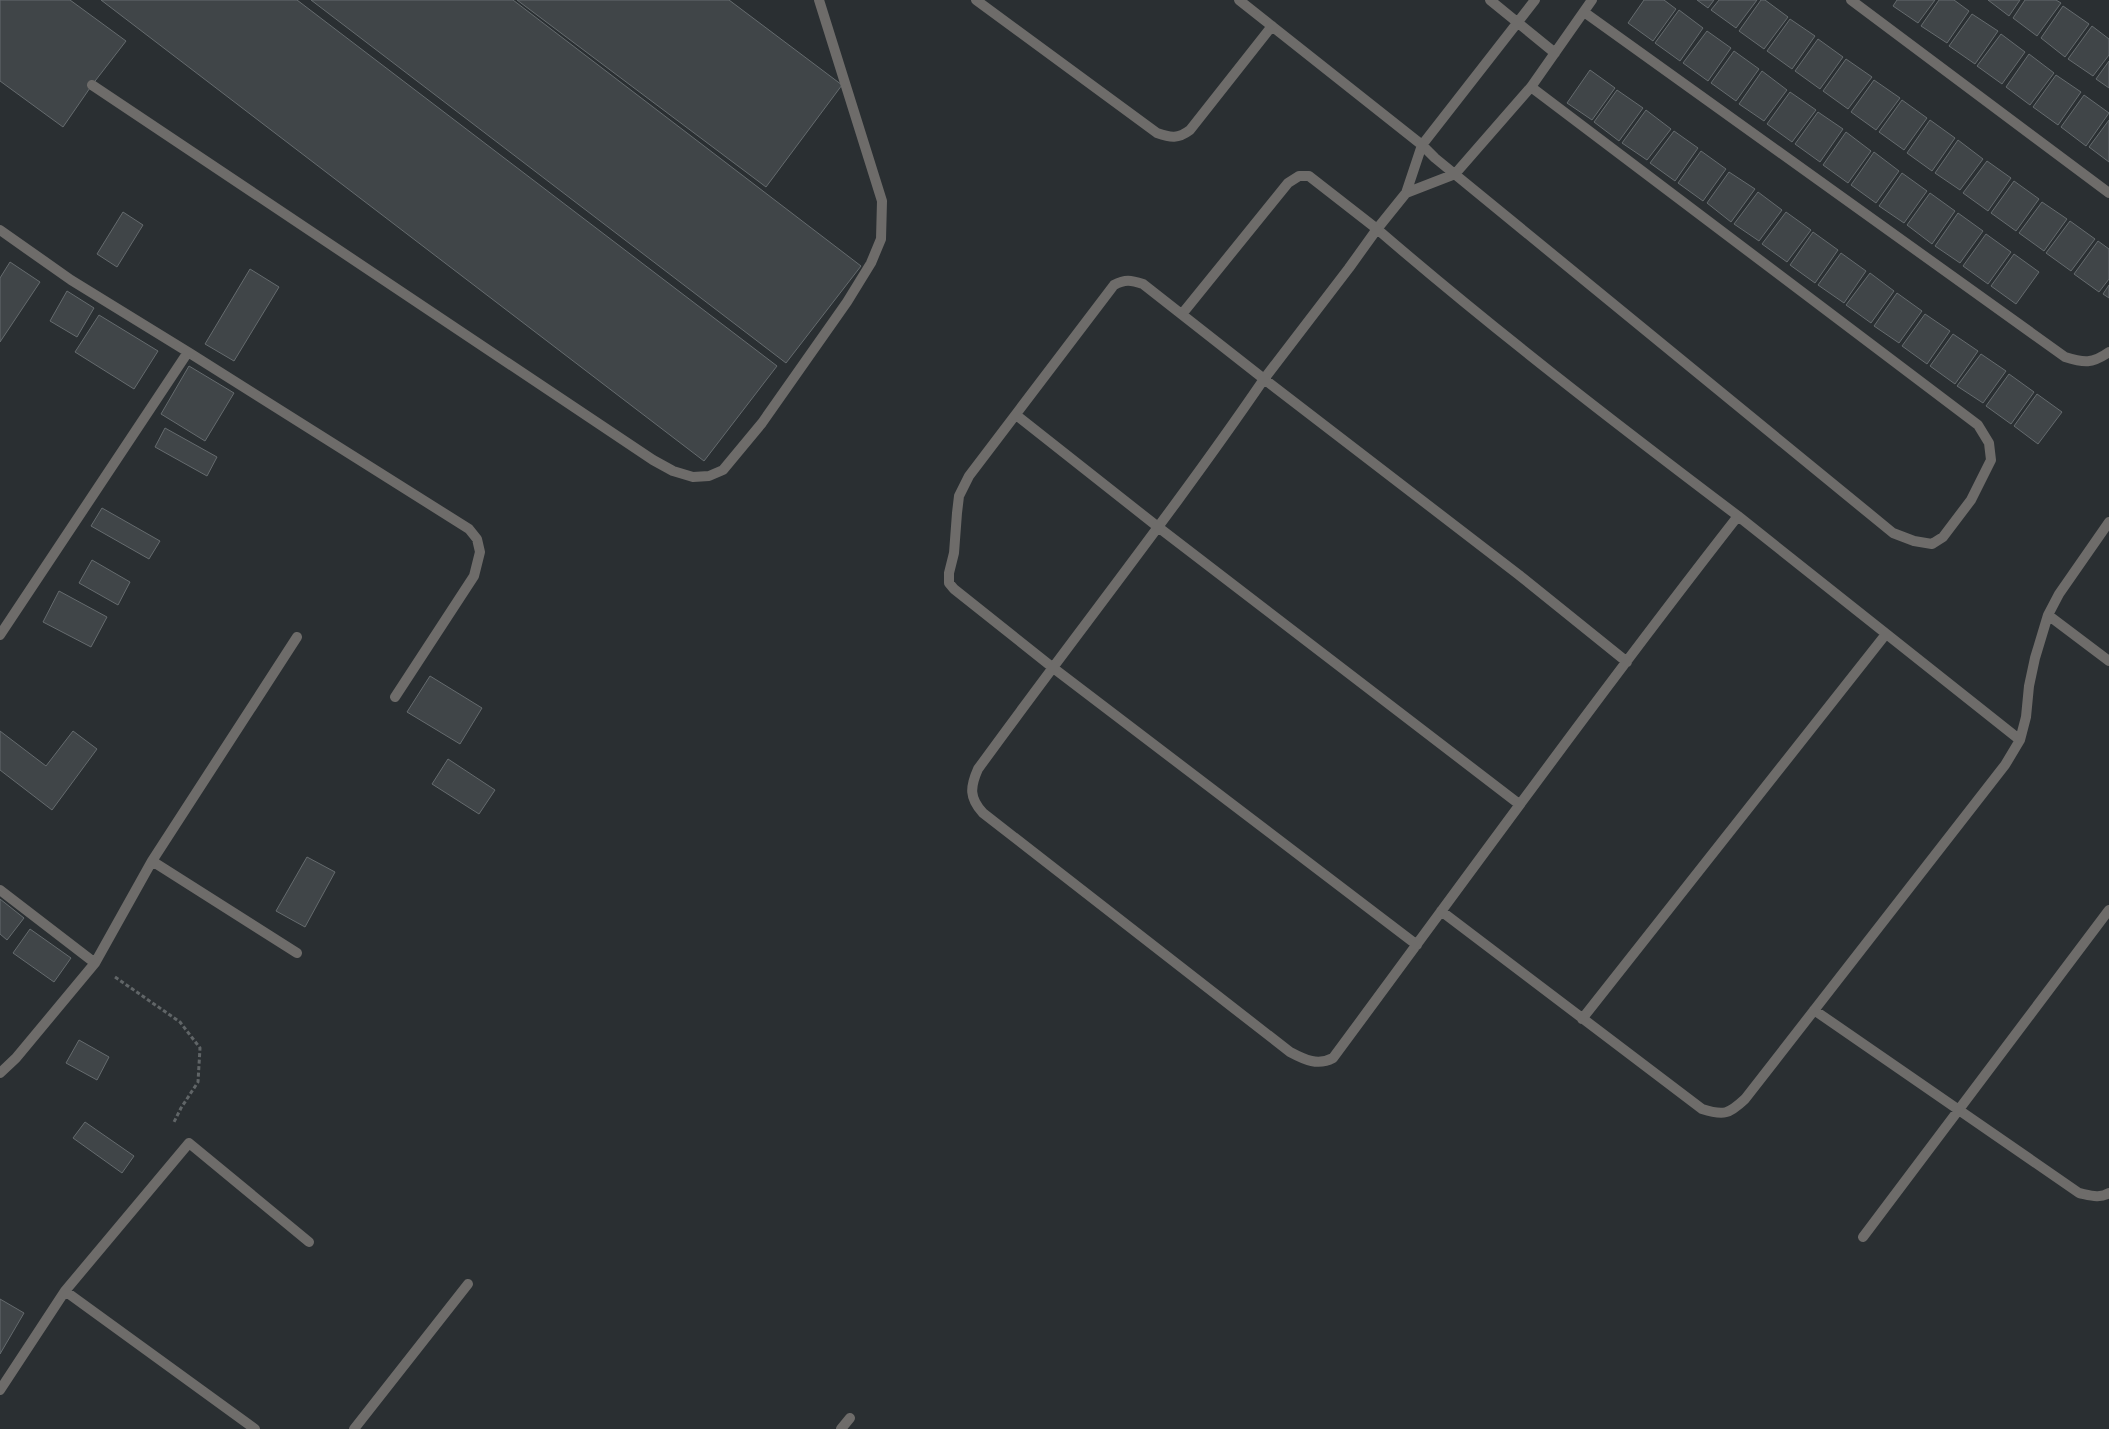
<svg xmlns="http://www.w3.org/2000/svg" width="2109" height="1429" viewBox="0 0 2109 1429" font-family="Georgia,serif">
	<rect width="100%" height="100%" fill="#2a2f32"/>
	<path fill="#404548" stroke="#656b6e" d="M0 0H70L126 41 92 85 63 127 0 81Z
		M101 0H297L777 366 704 461Z
		M311 0H513L861 266 786 363Z
		M517 0H729L842 85 766 187Z
		M1644 0H1664L1676 9 1653 41 1628 23Z
		M1697 0H1714L1708 8Z
		M1719 0H1757L1736 28 1711 10Z
		M1761 0H1765L1788 17 1764 49 1739 31Z
		M1897 0H1935L1918 23 1893 6Z
		M1939 0H1954L1969 11 1947 43 1921 26Z
		M1988 0H2020L2009 16Z
		M2025 0H2056L2061 3 2037 36 2013 18Z
		M2063 6 2089 24 2065 57 2041 38Z
		M1679 10 1703 28 1680 61 1655 43Z
		M1972 14 1998 31 1975 64 1949 46Z
		M1790 19 1815 36 1792 69 1767 51Z
		M2092 26 2109 39V55L2093 76 2068 59Z
		M1707 31 1731 48 1708 81 1683 63Z
		M2001 34 2025 52 2002 84 1977 66Z
		M1818 39 1843 57 1820 89 1795 71Z
		M1734 51 1759 69 1736 101 1711 83Z
		M2029 54 2054 73 2030 105 2006 87Z
		M1846 59 1872 77 1848 109 1823 91Z
		M2109 61V88L2096 79Z
		M1590 70 1615 88 1592 120 1567 103Z
		M1762 71 1787 90 1764 121 1739 104Z
		M2056 75 2081 92 2058 125 2033 107Z
		M1874 80 1900 98 1876 130 1851 112Z
		M1617 90 1643 108 1619 141 1594 122Z
		M1790 92 1816 110 1792 142 1767 124Z
		M2084 95 2109 113 2086 146 2061 127Z
		M1902 100 1927 118 1904 150 1879 132Z
		M1646 110 1671 129 1647 160 1622 143Z
		M1818 112 1843 129 1820 162 1795 144Z
		M1930 120 1955 138 1932 171 1907 153Z
		M2109 120V162L2089 147Z
		M1674 131 1698 148 1675 181 1650 163Z
		M1846 132 1871 151 1848 183 1823 165Z
		M1958 140 1983 159 1960 190 1935 173Z
		M1701 151 1726 169 1703 201 1678 183Z
		M1874 152 1899 171 1876 203 1851 185Z
		M1987 161 2011 178 1988 211 1963 193Z
		M1729 172 1755 189 1731 222 1707 203Z
		M1902 173 1927 191 1904 223 1879 206Z
		M2014 181 2039 199 2016 231 1991 213Z
		M1758 192 1782 210 1759 241 1734 224Z
		M1930 193 1955 211 1932 244 1907 225Z
		M2042 202 2067 219 2044 251 2019 233Z
		M123 212 143 225 117 267 97 254Z
		M1786 212 1811 230 1787 262 1762 244Z
		M1958 213 1983 231 1960 263 1935 246Z
		M2070 221 2095 239 2071 271 2046 253Z
		M1813 232 1838 250 1815 283 1790 265Z
		M1986 234 2011 252 1988 284 1963 266Z
		M2098 241 2109 249V279L2099 292 2074 274Z
		M1841 253 1866 271 1844 303 1818 285Z
		M2014 254 2039 272 2016 304 1991 286Z
		M10 262 40 282 0 342V278Z
		M250 269 279 287 234 361 205 344Z
		M1870 273 1894 291 1871 323 1846 305Z
		M2109 285V298L2103 294Z
		M67 291 94 308 77 337 50 321Z
		M1897 293 1922 311 1899 343 1874 326Z
		M1925 314 1950 331 1927 364 1902 346Z
		M99 315 158 351 134 389 75 352Z
		M1953 334 1978 351 1955 384 1930 366Z
		M1981 354 2006 371 1983 403 1957 386Z
		M189 366 234 393 205 441 161 414Z
		M2009 374 2034 392 2011 424 1986 406Z
		M2037 394 2062 412 2038 444 2014 426Z
		M165 428 217 457 207 476 155 447Z
		M102 508 160 541 149 559 91 526Z
		M92 560 130 582 118 605 79 583Z
		M59 591 107 617 91 647 43 622Z
		M430 676 482 708 460 744 407 712Z
		M0 731 46 766 73 731 97 749 52 810 0 770Z
		M448 759 495 790 479 814 432 784Z
		M307 857 335 872 305 927 276 911Z
		M0 899 24 918 7 940 0 934Z
		M30 929 71 958 54 982 13 953Z
		M79 1040 109 1057 97 1080 66 1063Z
		M85 1122 134 1156 122 1173 73 1138Z
		M0 1299 24 1313 0 1354Z"/>
	<g fill="none" stroke-linecap="round" stroke-linejoin="round">
		<path stroke="#606567" stroke-width="3" stroke-dasharray="4 2.5" stroke-linecap="butt" d="M115 977 180 1022 200 1048 198 1082 181 1108 174 1122"/>
		<path stroke="#6e6c6a" stroke-width="10" d="M92 85 653 460 673 471 693 477 709 476 723 470 762 423 847 302 871 263 881 239 882 201 819 0"/>
		<path stroke="#6e6c6a" stroke-width="10" d="M976 0 1157 133C1171 138 1178 139 1190 130L1272 26
			M1239 0 1422 145 1435 158 1893 533 1914 541 1932 544 1943 537 1971 500 1991 460 1989 443 1978 425 1531 87
			M1490 0 1555 53
			M1851 0 2109 193
			M1584 12 2065 357C2084 363 2092 364 2109 352
			M1406 193 1455 174 1531 87 1592 0
			M0 230 71 280 188 352 0 635
			M1182 314 1288 183 1299 176H1309L1377 229 1349 268 1264 379 1519 575 1627 662
			M188 352 469 529 477 539 480 552 474 576 395 697
			M1016 415 1158 527 1519 804
			M1738 516 2020 740
			M2048 615 2109 661
			M152 861 297 953
			M0 890 95 963
			M1441 911 1702 1109C1724 1116 1729 1114 1745 1099L2005 765 2020 740 2026 717 2029 686 2035 658 2048 615 2059 594 2109 522
			M1417 945 1052 667 954 589 949 583V573L954 553 957 513 959 496 969 476 1114 285C1125 279 1131 280 1143 284L1264 379C1173 512 1073 638 978 769 970 787 969 798 983 813L1290 1052C1305 1060 1318 1066 1333 1058 1467 877 1599 694 1738 516 1615 423 1493 329 1377 229L1406 193 1422 145 1535 0
			M1814 1010 2079 1193C2089 1195 2100 1199 2109 1193
			M1582 1019 1886 634
			M0 1073 16 1058 95 963 152 861 297 637
			M1863 1237 2109 910
			M65 1291 255 1429
			M0 1390 65 1291 189 1143 309 1242
			M354 1429 468 1284
			M841 1429 850 1418"/>
	</g>
</svg>
